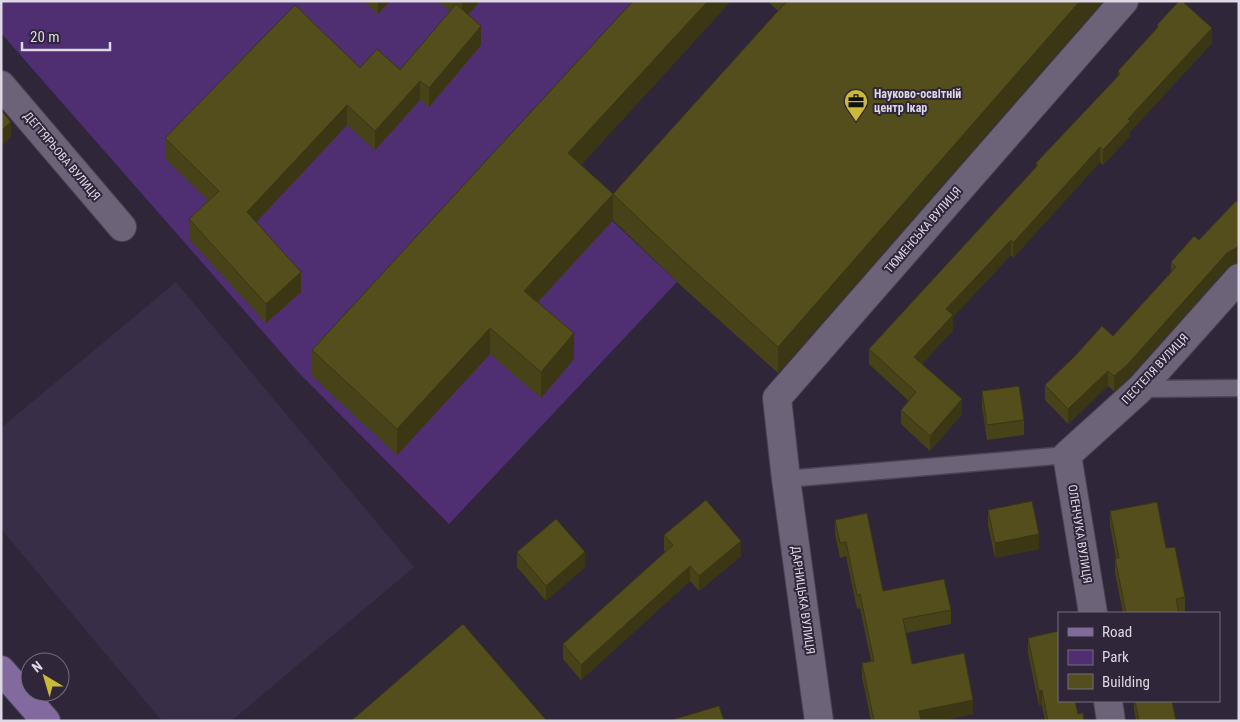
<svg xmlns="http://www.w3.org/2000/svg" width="1240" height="722" viewBox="0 0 1240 722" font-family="'Roboto Condensed',sans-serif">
	<rect width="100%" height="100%" fill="#2f263a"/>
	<path fill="#392e47" d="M176 282 414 567 231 721H162L1 529V428Z"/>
	<path fill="#4f2e72" d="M1 1H726L568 179 677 282 449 524 299 373 1 33Z"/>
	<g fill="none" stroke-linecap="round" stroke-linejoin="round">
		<g stroke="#4a4353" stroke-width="19">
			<path id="service" d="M1140 389 1239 388
				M786 479 1067 455"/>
		</g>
		<g stroke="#4a4353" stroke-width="30">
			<path id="minor" d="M1 85 122 227
				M1093 613 1067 455 1140 389 1239 278
				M1108 701 1111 721
				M819 721 786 479 777 398 1124 1"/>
		</g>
		<g stroke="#4a4353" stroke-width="30">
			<path id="primary" d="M1 670 46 721"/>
		</g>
		<use href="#service" stroke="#6c6379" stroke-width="16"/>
		<use href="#minor" stroke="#6c6379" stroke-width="28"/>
		<use href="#primary" stroke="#826a9f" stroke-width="28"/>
	</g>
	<path fill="#484218" d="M364 1H390L378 14Z
		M438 1H480L468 15 481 45 429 107 420 100 375 150 347 125 256 222 301 292 266 323 189 239V219L209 201 165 158V138L360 68 400 70 450 11Z
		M633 1H731L581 165 613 194 778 11 767 1H1103L778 373 677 282 613 220 538 302 574 359 541 398 490 354 397 455 312 376V350Z
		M1157 25 1212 43 1130 132V136L1103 165 1100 162 1013 258 1011 255 953 317V330L922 364 962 414 930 451 901 424V410L909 401 869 364V349L1036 167V163L1118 77V71L1157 29Z
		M1239 204V260L1236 263 1227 268 1127 380 1114 391 1108 386 1068 424 1045 400V385L1113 336 1171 272V262L1199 240Z
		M982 391 1024 420V435L987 440 982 406Z
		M988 510 1039 549 995 558 988 525Z
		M1110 511 1166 548 1185 597V612L1179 613H1123L1115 573V558H1116L1110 526Z
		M835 520 883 591 951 610V624L906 633 912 664 973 714 940 721H871L862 677V663L871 661 860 608 857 609 846 556 840 558 835 534Z
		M664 535 741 556 699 591 690 581 581 680 563 659V644L665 552 664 550Z
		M517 552 585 567 546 601 517 567Z
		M1028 638 1078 714 1084 721H1045L1042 705 1039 706 1028 653Z
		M1134 701H1172L1176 721H1136L1134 709Z"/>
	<path fill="#3b3614" d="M378 1H390L378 14Z
		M462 1H480L462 22Z
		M708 1H731L568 179V153Z
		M1080 1H1103L778 373V347Z
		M481 26V45L429 107V88Z
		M1212 28V43L1130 132V136L1103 165V150L1128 119Z
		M420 81V100L375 150V131Z
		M347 105V125L247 232V212Z
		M11 122V137L1 146V131Z
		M1100 147V162L1013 258V243Z
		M613 194V220L524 317V291Z
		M1011 240V255L953 317V330L914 372V357L946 309Z
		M1239 245V260L1236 263 1227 268 1127 380 1114 391V376L1227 253Z
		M301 272V292L266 323V304Z
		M490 328V354L397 455V429Z
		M574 333V359L541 398V372Z
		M1108 371V386L1068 424V409Z
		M962 399V414L930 451V436Z
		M1039 534V549L995 558V543Z
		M741 541V556L699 591V576Z
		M585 552V567L546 601V586Z
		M690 566V581L581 680V665Z
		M1042 690V705L1039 706V691Z
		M973 700V714L940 721H919V711Z"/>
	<path fill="#544d1c" stroke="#3b3614" d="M633 1H708L568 153 613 194 524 291 574 333 541 372 490 328 397 429 312 350Z
		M787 1H1080L778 347 677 255 613 194Z
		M1179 1H1182L1212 28 1128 119 1130 121 1103 150 1100 147 1013 243 1011 240 946 309 953 315 914 357 962 399 930 436 901 410 916 392 869 349 1038 165 1036 163 1120 74 1118 71 1158 27 1157 25Z
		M456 4 481 26 429 88 420 81 375 131 347 105 247 212 301 272 266 304 189 219 219 191 165 138 295 5 360 68 377 49 400 70Z
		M1 110 11 122 1 131Z
		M1236 201 1239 204V245L1236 248 1227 253 1127 365 1114 376 1108 371 1068 409 1045 385 1076 355 1102 326 1113 336 1176 267 1171 262 1194 236 1199 240Z
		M1019 386 1024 420 987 425 982 391Z
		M706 500 741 541 699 576 690 566 581 665 563 644 673 545 664 535Z
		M1032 501 1039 534 995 543 988 510Z
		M1157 502 1166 548 1175 547 1185 597 1176 599 1179 613H1126L1115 558H1119L1110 511Z
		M867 513 883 591 944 579 951 610 903 619 912 664 964 653 973 700 919 711 921 721H874L862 663 874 661 860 594 857 595 846 542 840 543 835 520Z
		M556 519 585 552 546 586 517 552Z
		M463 624 547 721H351Z
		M1059 631V701H1075L1078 714 1083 713 1084 721H1048L1042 690 1039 691 1028 638Z
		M1135 701H1172L1176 721H1139Z
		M719 706 724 721H668Z"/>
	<defs>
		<g id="office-pin" transform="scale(1.25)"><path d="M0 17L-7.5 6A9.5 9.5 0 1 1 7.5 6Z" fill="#cbba39" stroke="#2f263a"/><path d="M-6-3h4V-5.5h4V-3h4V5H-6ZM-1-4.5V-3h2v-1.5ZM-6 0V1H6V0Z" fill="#111"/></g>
	</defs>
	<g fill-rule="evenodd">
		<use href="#office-pin" x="856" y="101"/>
	</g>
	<g text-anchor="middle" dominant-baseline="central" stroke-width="4" stroke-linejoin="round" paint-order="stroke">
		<g font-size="12" font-weight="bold" fill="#ddd8e4" stroke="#2f263a" text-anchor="start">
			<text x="874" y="94">Науково-освітній<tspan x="874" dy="14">центр Ікар</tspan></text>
		</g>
		<g font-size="12" fill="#ddd8e4" stroke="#2f263a">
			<text transform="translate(62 156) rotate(50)">ДЕГТЯРЬОВА ВУЛИЦЯ</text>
			<text transform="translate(923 230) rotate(-49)">ТЮМЕНСЬКА ВУЛИЦЯ</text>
			<text transform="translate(1155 369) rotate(-47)">ПЕСТЕЛЯ ВУЛИЦЯ</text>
			<text transform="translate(1080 534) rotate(81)">ОЛЕНЧУКА ВУЛИЦЯ</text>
			<text transform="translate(803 600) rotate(82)">ДАРНИЦЬКА ВУЛИЦЯ</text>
		</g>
	</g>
	<rect width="1240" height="722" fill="none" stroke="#ddd8e4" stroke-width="5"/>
	<rect x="1058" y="612" width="162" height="90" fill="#2f263a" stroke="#756d7e"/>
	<rect x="1068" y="628" width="25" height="8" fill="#826a9f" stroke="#756d7e"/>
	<text x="1102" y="637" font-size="15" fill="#ddd8e4">Road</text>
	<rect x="1068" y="650" width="25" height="15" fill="#4f2e72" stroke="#756d7e"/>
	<text x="1102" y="662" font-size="15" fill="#ddd8e4">Park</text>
	<rect x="1068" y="674" width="25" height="15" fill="#544d1c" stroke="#756d7e"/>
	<text x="1102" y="687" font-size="15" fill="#ddd8e4">Building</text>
	<g transform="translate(45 677) rotate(322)"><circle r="24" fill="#2f263a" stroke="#756d7e"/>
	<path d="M0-4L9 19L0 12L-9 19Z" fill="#cbba39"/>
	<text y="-8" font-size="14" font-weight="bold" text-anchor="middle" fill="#ddd8e4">N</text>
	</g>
	<path d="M22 42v8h88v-8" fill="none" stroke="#ddd8e4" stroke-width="2.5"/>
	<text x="30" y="42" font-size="15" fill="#ddd8e4" stroke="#2f263a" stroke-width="4" paint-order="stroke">20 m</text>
</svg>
